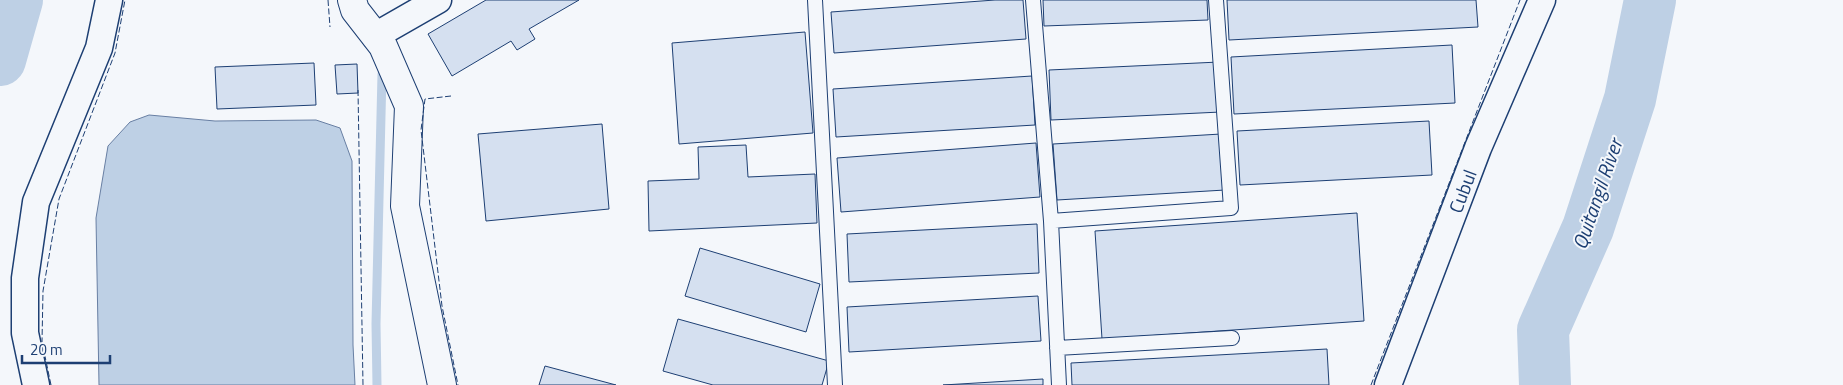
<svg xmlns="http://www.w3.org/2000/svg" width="1843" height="385" viewBox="0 0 1843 385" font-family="'Titillium Web',sans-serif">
	<rect width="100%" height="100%" fill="#f4f7fb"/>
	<path fill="#bed0e5" stroke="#687fa3" d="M149 115 215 121 316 120 340 128 352 161 353 345 355 385H99L96 218 108 146 130 122Z"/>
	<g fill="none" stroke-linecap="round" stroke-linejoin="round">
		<path stroke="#bed0e5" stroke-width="9" d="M377 385 376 324 382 74"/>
		<path stroke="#bed0e5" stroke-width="52" d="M0 60 17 0
			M1545 385 1543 330 1588 228 1630 99 1650 0"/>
	</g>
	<path fill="#d5e0f0" stroke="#1d3f73" d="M486 0H579L529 29 535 39 517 50 511 41 452 76 428 34Z
		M995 0H1023L1026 39 834 53 831 12Z
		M1043 0H1207L1208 20 1044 26Z
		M1227 0H1476L1478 27 1229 40Z
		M805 32 813 133 679 144 672 43Z
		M1452 45 1455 103 1234 114 1231 57Z
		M1219 62 1221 112 1051 120 1049 70Z
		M314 63 316 105 217 109 215 67Z
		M357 64 358 93 337 94 335 65Z
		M1032 76 1035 125 836 137 833 89Z
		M1429 121 1432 175 1240 185 1237 131Z
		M602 124 609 209 486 221 478 134Z
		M1221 134 1225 190 1057 200 1053 144Z
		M1036 143 1040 197 841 212 837 158Z
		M746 145 748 177 815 174 817 223 649 231 648 181 699 179 698 147Z
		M1357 213 1364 321 1102 339 1095 231Z
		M1037 224 1039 273 849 282 847 234Z
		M700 248 820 284 806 332 685 296Z
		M1038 296 1041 341 849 352 847 307Z
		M678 319 829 361 822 385H713L663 371Z
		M1327 349 1329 385H1072L1071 363Z
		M545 366 616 385H539Z
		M1043 379V385H943Z"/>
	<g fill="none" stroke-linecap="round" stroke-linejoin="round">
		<g stroke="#1d3f73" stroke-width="16">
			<path id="lane" d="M815 0 835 385
				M1033 0 1051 221 1059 385
				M1051 221 1231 208 1216 0
				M1057 348 1232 338"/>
		</g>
		<g stroke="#1d3f73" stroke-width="29">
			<path id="street" d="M375 36 438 0
				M36 385 25 333V278L36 202 99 48 109 0
				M1388 385 1478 148 1542 0"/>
		</g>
		<g stroke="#1d3f73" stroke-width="30">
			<path id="secondary" d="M352 0 355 10 383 46 409 106 405 206 442 385"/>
		</g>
		<use href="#lane" stroke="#f4f7fb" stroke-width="14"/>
		<use href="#street" stroke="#f4f7fb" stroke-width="26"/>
		<use href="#secondary" stroke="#f4f7fb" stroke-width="28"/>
		<path stroke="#1d3f73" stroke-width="1" stroke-dasharray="6 2.5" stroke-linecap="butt" d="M328 0 330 27
			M358 90 363 385
			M451 96 425 99 421 130 442 306 458 385
			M51 385 42 342 43 291 59 199 115 53 125 0
			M1371 385 1520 0"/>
	</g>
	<g text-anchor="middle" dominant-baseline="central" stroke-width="4" stroke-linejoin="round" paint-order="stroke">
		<g font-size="19" fill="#1d3f73" stroke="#f4f7fb">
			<text transform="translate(1462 191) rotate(-69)">Cubul</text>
		</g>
		<g font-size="20" font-style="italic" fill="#1d3f73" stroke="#f4f7fb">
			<text transform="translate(1597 194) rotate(-71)">Quitangil River</text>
		</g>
	</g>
	<path d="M22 355v8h88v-8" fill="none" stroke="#1d3f73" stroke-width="2.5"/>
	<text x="30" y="355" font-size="15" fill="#1d3f73" stroke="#f4f7fb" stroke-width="4" paint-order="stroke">20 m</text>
</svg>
